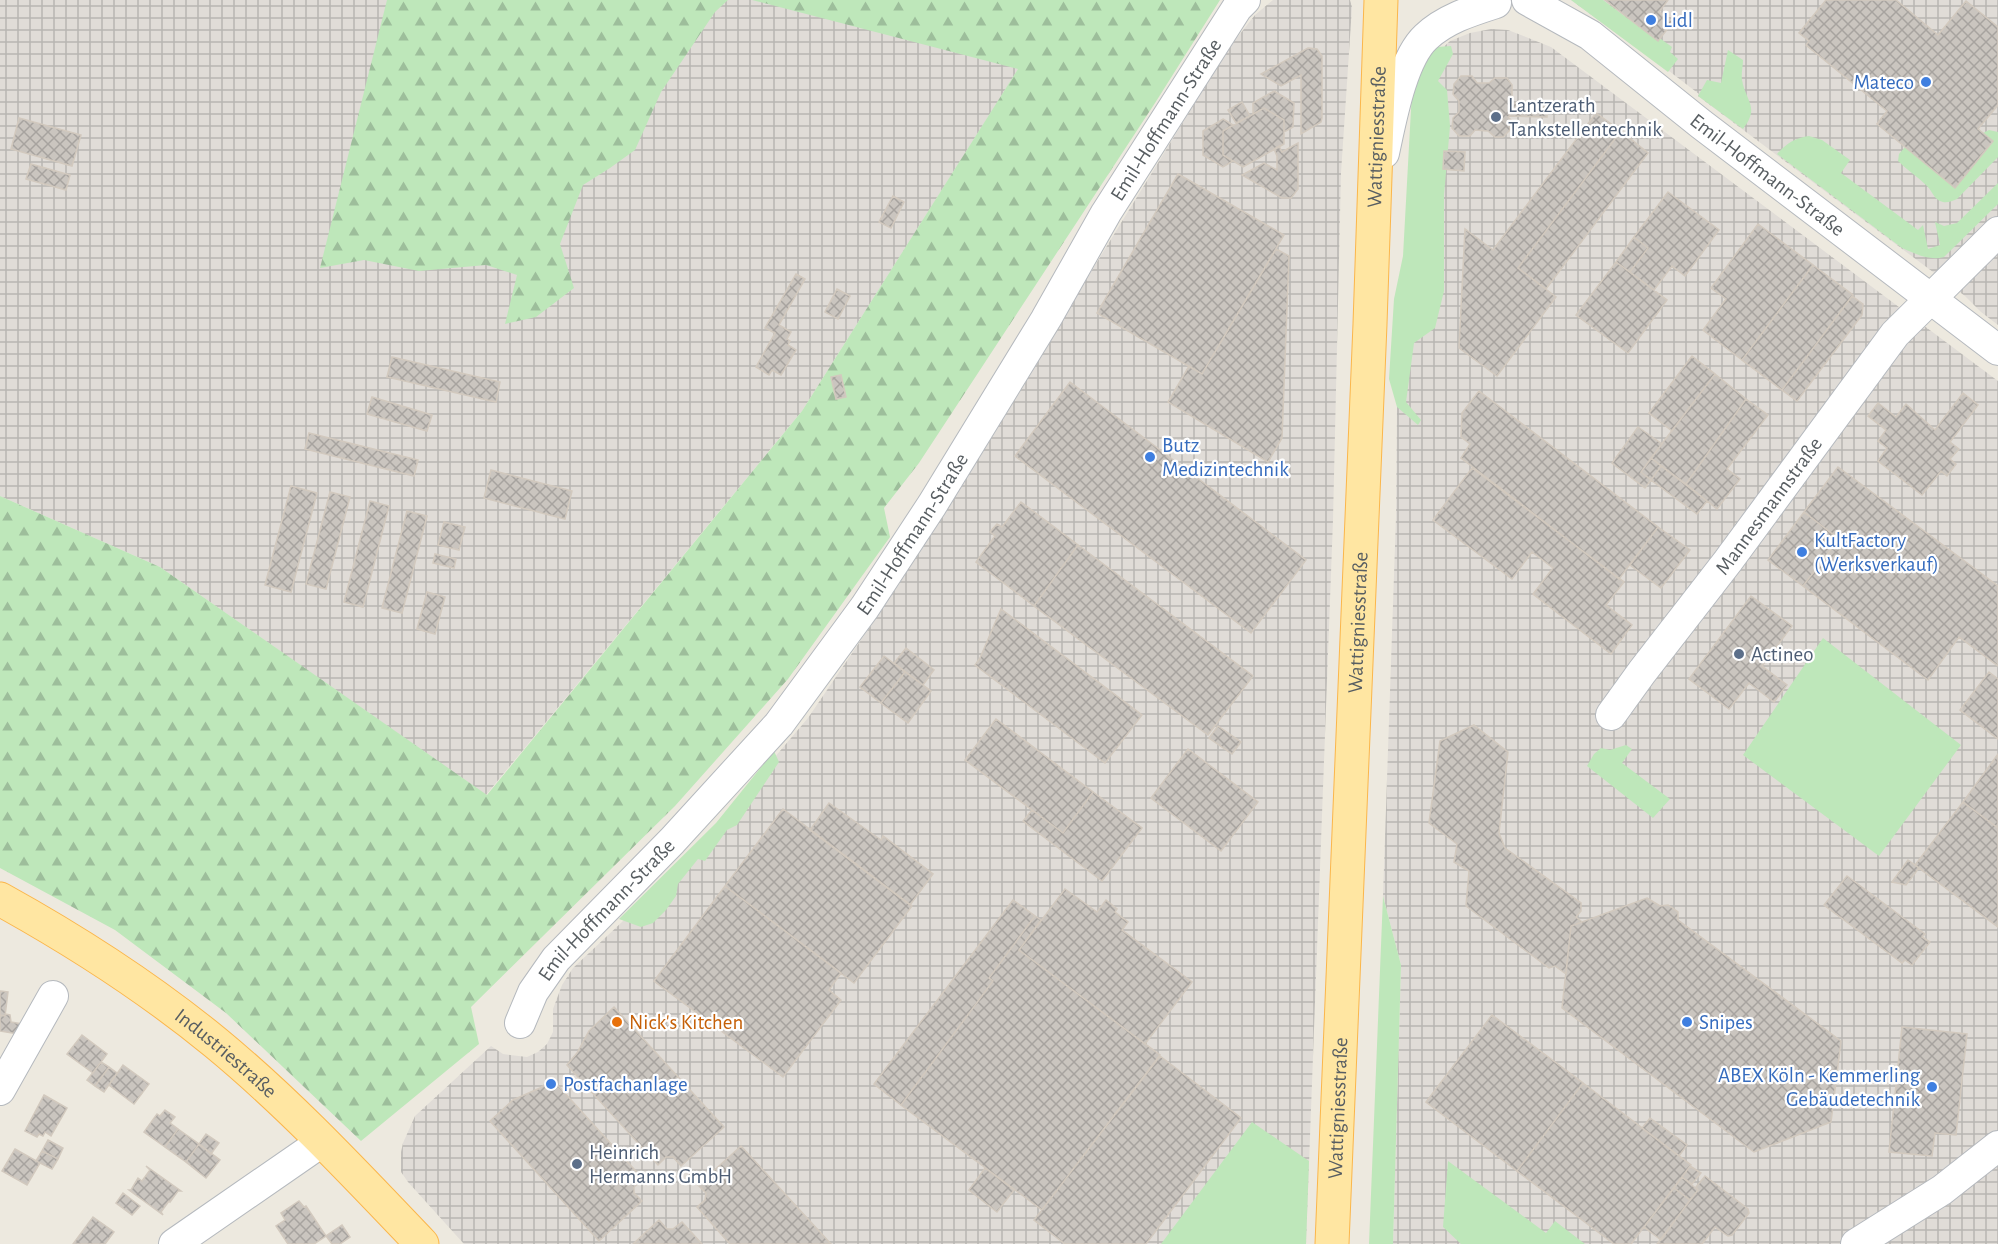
<svg xmlns="http://www.w3.org/2000/svg" width="1998" height="1244" viewBox="0 0 1998 1244" font-family="'Alegreya Sans',sans-serif">
	<defs>
		<pattern id="industrial-grid" width="8" height="8" patternUnits="userSpaceOnUse" patternTransform="scale(1.5)"><rect width="8" height="8" fill="#e0dcd7"/><path d="M0 4h8M4 0v8" fill="none" stroke="#b8b6b2"/></pattern>
		<pattern id="forest-firs" width="22" height="20" patternUnits="userSpaceOnUse" patternTransform="scale(1.5)"><rect width="22" height="20" fill="#bee7ba"/><path d="M5 1l3.5 6h-7zM16 11l3.5 6h-7z" fill="#9dbe9b"/></pattern>
		<pattern id="building-cross-hatch" width="8" height="8" patternUnits="userSpaceOnUse" patternTransform="scale(1.5)"><rect width="8" height="8" fill="#cac5bf"/><path d="M0 0l8 8M0 8l8-8" fill="none" stroke="#a7a39f"/></pattern>
	</defs>
	<rect width="100%" height="100%" fill="#ede9df"/>
	<path fill="url(#industrial-grid)" d="M0 0H1062L802 411 486 795 160 567 0 496Z
		M1273 0H1350L1352 7 1341 173 1333 520 1306 1244H464L408 1182 401 1172V1152L403 1143 415 1116 491 1046 503 1054 527 1057 538 1052 547 1044 553 1032V1009L562 985 573 968 622 922 723 818 808 718 899 584 1228 49 1255 15Z
		M1571 0H1998V325L1981 312 1965 296 1698 96 1699 94 1669 71Z
		M1491 29 1508 30 1551 47 1998 381V1244H1393L1401 965 1383 896 1396 517 1397 407 1434 56 1450 41 1470 33Z"/>
	<path fill="#bee7ba" d="M1571 0H1603L1658 41 1661 39 1672 47 1670 52 1678 59 1668 72Z
		M1451 46 1453 54 1438 81 1447 90 1450 126 1444 195V291L1435 328 1414 343 1406 402 1421 420 1418 425 1397 407 1389 379 1394 299 1403 256 1412 91 1423 61 1437 47Z
		M1728 50 1743 60C1743 66 1741 74 1742 80 1746 102 1760 107 1743 129L1698 96 1707 80 1721 83Z
		M1989 130 1998 132V157L1957 199C1952 201 1948 203 1943 202 1934 200 1933 192 1927 186 1918 177 1907 170 1898 161L1899 154 1905 147 1955 188 1993 142 1983 133Z
		M1809 136 1822 140 1850 160 1841 173 1918 230 1923 225 1928 249 1940 245 1935 222 1944 226 1957 223 1998 183V204L1944 257C1929 261 1916 254 1902 248L1777 154C1787 143 1795 138 1809 136Z
		M1823 638 1961 745 1879 856 1743 755Z
		M1626 745 1632 749 1622 763 1670 799 1653 818 1587 766 1594 754 1601 748 1610 750Z
		M774 751 779 762 737 825 727 830 705 861 698 859 678 884 676 896 666 910 653 923 641 927 619 919 716 823Z
		M1383 896 1401 965 1393 1244H1369Z
		M1252 1122 1309 1161 1306 1244H1161Z
		M1448 1161 1546 1233 1555 1221 1585 1244H1461L1443 1227Z"/>
	<path fill="url(#forest-firs)" d="M387 0H728L715 12 661 92 635 150 610 168 583 185 560 244 574 288 536 317 505 324 517 275 486 265 419 271 364 260 320 268Z
		M752 0H1220L1155 103 919 463 884 508 890 537 788 679 675 806 471 1007 479 1044 361 1141 226 1013 115 930 0 868V496L160 567 487 795 802 411 1018 69Z"/>
	<path fill="url(#building-cross-hatch)" stroke="#d2c9be" stroke-width="1.5" d="M1605 0H1668L1659 12 1673 22 1658 41Z
		M1826 0H1896L1938 35 1966 1 1998 27V105L1978 129 1993 141 1955 188 1877 124 1887 111 1806 45 1809 41 1799 33Z
		M1308 48 1317 49 1322 56V118L1321 122 1301 134V75L1281 86 1261 74Z
		M1461 76H1472L1477 83H1489L1495 78H1507L1512 85V97L1508 100 1510 103V116L1508 117 1511 120 1510 130 1503 137H1495L1488 131 1475 130 1470 136H1459L1452 128 1453 118 1459 112V101L1453 94 1454 84Z
		M1274 91 1294 103 1293 127 1284 132V120L1264 108 1253 114V103Z
		M1242 102 1250 116 1236 123 1228 110Z
		M1510 103 1548 104 1547 117 1510 116Z
		M1264 108 1284 120V144L1243 167 1223 155V131Z
		M1596 113 1621 131 1518 268 1556 297 1497 376 1459 348 1465 229 1493 250Z
		M19 118 81 135 72 166 11 149Z
		M1223 119 1233 125 1223 131V155L1233 161 1223 167 1203 155V131Z
		M1621 131 1648 153 1546 289 1518 268Z
		M1298 143V189L1291 198H1282L1242 175 1264 163 1277 170V156L1274 149 1279 146 1282 152Z
		M1444 151 1465 152 1464 171 1443 169Z
		M31 164 70 175 66 190 26 179Z
		M1178 174 1284 235 1202 374 1097 313Z
		M1668 192 1719 230 1685 276 1672 266 1654 290 1630 272 1648 248 1634 237Z
		M893 196 904 202 891 228 879 222Z
		M1758 224 1813 265 1742 360 1703 330 1726 299 1711 288Z
		M1634 237 1648 248 1630 272 1616 262Z
		M1276 249 1289 256 1282 438 1268 462 1168 402 1189 366 1202 374Z
		M1616 262 1667 300 1628 353 1576 315Z
		M1813 265 1853 295 1782 390 1742 360Z
		M796 274 805 279 779 325 791 332 787 339 790 341 788 345 796 350 781 375 772 370 769 375 756 367 775 333 765 328Z
		M837 289 850 296 838 319 825 312Z
		M1852 296 1863 304 1862 315 1797 401 1782 390Z
		M1692 356 1715 374 1672 431 1649 413Z
		M392 357 500 382 496 402 387 377Z
		M1715 374 1746 399 1686 484 1651 458Z
		M841 375 846 397 836 399 831 377Z
		M1070 382 1306 560 1251 633 1015 456Z
		M1479 391 1658 527 1619 579 1461 458 1470 444 1461 437 1462 413Z
		M1963 393 1978 405 1950 442 1959 449 1950 459 1956 464 1947 476 1941 471 1922 495 1878 461 1887 448 1878 441 1886 430 1868 416 1878 403 1896 417 1906 404 1935 430Z
		M372 397 432 415 427 431 367 414Z
		M1746 399 1768 415 1727 469 1740 479 1717 509 1686 484Z
		M1638 427 1662 444 1641 472 1651 480 1645 488 1612 463Z
		M309 433 418 460 414 476 305 449Z
		M1651 458 1661 466 1651 480 1641 472Z
		M1661 466 1707 501 1697 514 1651 480Z
		M1838 467 1998 586V666L1959 637 1928 680 1803 586 1839 539 1804 512Z
		M1472 468 1624 582 1606 605 1632 625 1611 654 1533 594 1553 568 1532 552 1512 579 1433 520Z
		M491 470 572 491 565 519 484 498Z
		M291 486 317 493 291 592 265 585Z
		M330 492 350 497 326 589 306 584Z
		M370 501 389 506 363 607 344 602Z
		M1021 502 1078 545 1034 606 976 562 995 536 990 532 997 524 1002 527Z
		M407 511 427 516 402 613 382 608Z
		M1804 512 1839 539 1803 586 1768 560Z
		M444 522 465 527 459 550 438 545Z
		M1658 527 1690 550 1661 588 1630 565Z
		M1078 545 1253 676 1208 735 1034 606Z
		M435 554 456 559 454 568 433 563Z
		M427 592 445 597 435 634 417 629Z
		M1751 596 1792 626 1762 666 1787 685 1774 702 1749 683 1729 709 1689 679Z
		M1001 609 1142 715 1105 763 975 665 980 658Z
		M906 648 934 670 923 685 894 663Z
		M884 656 905 672 881 703 860 687Z
		M905 672 931 691 908 723 881 703Z
		M1989 672 1998 679V739L1960 710Z
		M996 719 1093 792 1063 833 965 760Z
		M1474 725 1508 752 1499 833 1505 848 1581 903V911L1576 917 1582 922 1571 926 1566 974 1555 966 1549 968 1466 906 1469 871 1454 862 1457 844 1429 823 1440 741Z
		M1218 726 1241 742 1232 754 1209 738Z
		M1188 749 1258 802 1221 851 1151 798Z
		M1998 754V828L1963 802Z
		M1093 792 1142 828 1102 881 1023 821 1032 810 1063 833Z
		M1963 802 1998 828V927L1915 865Z
		M829 803 881 840 883 836 933 874 910 905 810 830Z
		M783 809 912 906 854 983 725 886Z
		M1908 860 1919 868 1906 885 1892 882Z
		M1847 876 1925 934 1922 937 1930 942 1912 965 1905 960 1902 963 1824 905Z
		M725 886 841 973 829 990 841 1000 783 1077 654 981Z
		M1065 889 1097 912 1106 900 1117 909 1115 912 1128 922 1122 930 1192 982 1145 1044 1019 950Z
		M1647 898 1660 906 1668 905 1678 912V920L1841 1041 1831 1122 1754 1152 1562 1008 1571 926Z
		M1013 900 1035 916 989 978 993 981 901 1105 874 1084Z
		M1035 916 1041 920 1019 950 1160 1055 1042 1210 901 1105 993 981 989 978Z
		M0 991 8 992 5 1016 0 1015Z
		M614 1007 724 1127 681 1166 673 1157H666L658 1165 567 1065 577 1053 589 1031Z
		M5 1014 10 1015 11 1022 23 1024 18 1034 0 1031V1015L5 1016Z
		M1492 1015 1583 1083 1517 1171 1426 1102Z
		M1902 1027 1967 1034 1956 1135 1935 1133 1932 1156 1889 1152Z
		M82 1035 107 1054 93 1073 67 1054Z
		M1160 1056 1241 1118 1146 1244H1065L1034 1220Z
		M101 1062 109 1067 95 1086 87 1080Z
		M123 1065 149 1084 134 1104 109 1085Z
		M109 1067 117 1073 104 1092 95 1086Z
		M552 1079 643 1179 634 1187V1193L642 1201 599 1241 490 1121 513 1100 540 1088Z
		M1583 1083 1691 1165 1631 1244H1614L1517 1171Z
		M44 1095 67 1108 51 1136 45 1132 43 1136 39 1134 37 1137 25 1131Z
		M165 1110 175 1117 170 1123 178 1129 165 1147 144 1132 157 1114 160 1116Z
		M1650 1118 1687 1145 1679 1156 1642 1128Z
		M178 1129 199 1144 186 1162 165 1147Z
		M206 1134 219 1143 211 1154 199 1144Z
		M48 1140 63 1148 58 1159 42 1151Z
		M199 1144 220 1160 206 1178 186 1162Z
		M741 1146 831 1244H730L697 1207 705 1200 706 1193 698 1185Z
		M15 1149 40 1163 27 1185 2 1171Z
		M42 1151 58 1159 52 1169 36 1161Z
		M146 1166 181 1191H178L170 1202 169 1201 161 1212 163 1215 129 1190H131L138 1178 142 1181 150 1170Z
		M1690 1166 1701 1173 1692 1184 1682 1177Z
		M985 1168 1014 1190 997 1212 969 1190Z
		M1705 1176 1748 1209 1749 1213 1732 1235 1728 1236 1715 1227 1702 1244H1657L1698 1190 1696 1187Z
		M1682 1177 1698 1190 1690 1200 1674 1188Z
		M1674 1188 1690 1200 1661 1240 1644 1227Z
		M123 1193 140 1206 132 1215 116 1203Z
		M299 1201 304 1207 306 1206 326 1236 314 1244H288L276 1226 285 1220 281 1213Z
		M93 1217 114 1232 105 1244H73Z
		M659 1220 667 1229H673L682 1222 702 1244H633Z
		M342 1225 350 1237 340 1244H332L326 1236Z"/>
	<g fill="none" stroke-linecap="round" stroke-linejoin="round">
		<g stroke="#b5b9be" stroke-width="32">
			<g id="minor">
				<path id="s1" d="M1527 0 1590 35 1701 124 1998 350"/>
				<path d="M1384 153C1391 121 1402 59 1426 37 1445 19 1471 11 1496 3"/>
				<path id="s2" d="M1611 715 1642 672 1728 561 1895 334 1998 232"/>
				<path id="s3" d="M520 1023 533 992 556 959 672 841 779 724 865 607 932 505 1046 319 1106 213 1237 8 1245 0"/>
				<path d="M0 1090 53 996"/>
				<path d="M174 1244 323 1141"/>
				<path d="M1856 1244 1942 1190 1998 1146"/>
			</g>
		</g>
		<g stroke="#fbb64b" stroke-width="35">
			<g id="major">
				<path id="s4" d="M0 899C76 941 149 988 216 1043 290 1104 356 1175 422 1244"/>
				<path id="s5" d="M1332 1244 1370 324 1381 0"/>
			</g>
		</g>
		<use href="#minor" stroke="#fff" stroke-width="30"/>
		<use href="#major" stroke="#ffe6a2" stroke-width="33"/>
	</g>
	<g fill="#3f7fe0" stroke="#fff" stroke-width="2">
		<circle cx="1651" cy="20" r="6"/>
		<circle cx="1926" cy="82" r="6"/>
		<circle cx="1150" cy="457" r="6"/>
		<circle cx="1802" cy="552" r="6"/>
		<circle cx="1687" cy="1022" r="6"/>
		<circle cx="551" cy="1084" r="6"/>
		<circle cx="1932" cy="1087" r="6"/>
	</g>
	<g fill="#5c6f8a" stroke="#fff" stroke-width="2">
		<circle cx="1496" cy="117" r="6"/>
		<circle cx="1739" cy="654" r="6"/>
		<circle cx="577" cy="1164" r="6"/>
	</g>
	<circle fill="#e8710a" stroke="#fff" stroke-width="2" cx="617" cy="1022" r="6"/>
	<g text-anchor="middle" dominant-baseline="central" stroke-width="4.5" stroke-linejoin="round" paint-order="stroke">
		<g font-size="21" fill="#366cbe" stroke="#fff" text-anchor="start">
			<text x="1663" y="20">Lidl</text>
			<text x="1914" y="82" text-anchor="end">Mateco</text>
			<text x="1162" y="445">Butz<tspan x="1162" dy="24">Medizintechnik</tspan></text>
			<text x="1814" y="540">KultFactory<tspan x="1814" dy="24">(Werksverkauf)</tspan></text>
			<text x="1699" y="1022">Snipes</text>
			<text x="1920" y="1075" text-anchor="end">ABEX Köln - Kemmerling<tspan x="1920" dy="24">Gebäudetechnik</tspan></text>
			<text x="563" y="1084">Postfachanlage</text>
		</g>
		<g font-size="21" fill="#4e5e75" stroke="#fff" text-anchor="start">
			<text x="1508" y="105">Lantzerath<tspan x="1508" dy="24">Tankstellentechnik</tspan></text>
			<text x="1751" y="654">Actineo</text>
			<text x="589" y="1152">Heinrich<tspan x="589" dy="24">Hermanns GmbH</tspan></text>
		</g>
		<g font-size="21" fill="#585e62" stroke="#fff">
			<text stroke="none"><textPath href="#s3" startOffset="1116">Emil-Hoffmann-Straße</textPath></text>
			<text stroke="none"><textPath href="#s5" startOffset="1108">Wattigniesstraße</textPath></text>
			<text stroke="none"><textPath href="#s1" startOffset="298">Emil-Hoffmann-Straße</textPath></text>
			<text stroke="none"><textPath href="#s2" startOffset="262">Mannesmannstraße</textPath></text>
			<text stroke="none"><textPath href="#s3" startOffset="630">Emil-Hoffmann-Straße</textPath></text>
			<text stroke="none"><textPath href="#s5" startOffset="622">Wattigniesstraße</textPath></text>
			<text stroke="none"><textPath href="#s3" startOffset="144">Emil-Hoffmann-Straße</textPath></text>
			<text stroke="none"><textPath href="#s4" startOffset="274">Industriestraße</textPath></text>
			<text stroke="none"><textPath href="#s5" startOffset="136">Wattigniesstraße</textPath></text>
		</g>
		<g font-size="21" fill="#c56008" stroke="#fff" text-anchor="start">
			<text x="629" y="1022">Nick's Kitchen</text>
		</g>
	</g>
</svg>
